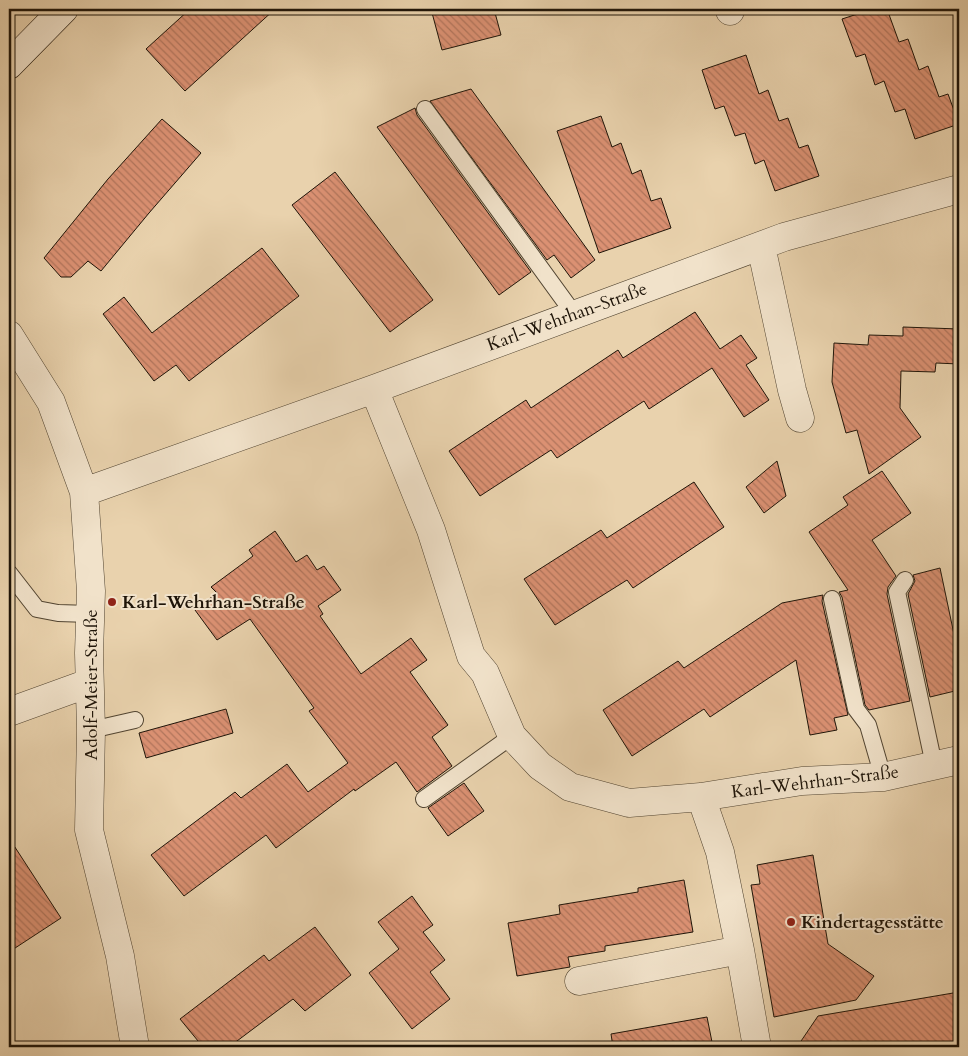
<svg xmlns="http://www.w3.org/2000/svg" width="968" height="1056" viewBox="0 0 968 1056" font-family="Cardo,serif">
	<defs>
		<pattern id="building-back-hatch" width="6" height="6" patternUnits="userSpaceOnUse" patternTransform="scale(1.25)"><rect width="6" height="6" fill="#db9173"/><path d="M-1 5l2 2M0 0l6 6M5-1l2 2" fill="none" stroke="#b1755c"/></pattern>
	</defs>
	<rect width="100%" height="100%" fill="#e9d2ad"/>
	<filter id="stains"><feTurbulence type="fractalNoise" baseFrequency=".004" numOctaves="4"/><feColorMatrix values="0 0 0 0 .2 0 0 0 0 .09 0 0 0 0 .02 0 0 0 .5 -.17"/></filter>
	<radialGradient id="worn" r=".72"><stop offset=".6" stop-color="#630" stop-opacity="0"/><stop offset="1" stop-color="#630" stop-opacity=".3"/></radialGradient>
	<path fill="url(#building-back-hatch)" stroke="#1e1408" d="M190 9H275L185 91 146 49Z
		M431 9H494L501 35 442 50Z
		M873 9H887L899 42 908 39 919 70 928 66 939 97 948 94 959 124 915 139 905 109 895 112 884 81 875 85 865 54 856 57 842 19Z
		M746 55 759 94 768 90 779 121 788 118 799 148 808 145 819 176 775 191 764 160 755 164 745 133 735 136 724 106 715 109 702 70Z
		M471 89 595 260 571 278 554 255 547 260 430 101Z
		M415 108 417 115 531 272 499 295 377 127Z
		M601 116 612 147 621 143 632 174 641 170 651 201 661 198 671 228 599 253 557 131Z
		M162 119 201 153 149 213 101 271 88 261 71 277H61L44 258 108 179Z
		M335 172 433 300 390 332 292 205Z
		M262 248 299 296 189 381 176 365 154 381 103 314 124 297 152 333Z
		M695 312 720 349 741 335 757 358 746 365 769 400 744 417 712 368 649 409 644 401 557 458 551 450 480 496 449 451 526 400 531 408 618 350 623 358Z
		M903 327 959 329V364L936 363 935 372 901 371 900 408 921 437 869 474 857 430 846 433 832 382 834 343 868 345 869 335 903 336Z
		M777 461 786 496 764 513 746 487Z
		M882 471 911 513 872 540 896 576 888 587 887 594 910 701 869 710 865 705 842 597 839 592 848 590 809 532 848 505 843 497Z
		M694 482 724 527 633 588 627 580 555 625 524 579 601 530 607 538Z
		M275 531 296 562 307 555 317 570 324 566 341 590 318 606 323 614 320 616 361 674 411 638 427 660 410 672 448 725 432 737 452 766 417 792 396 762 355 791 354 789 276 848 266 835 184 896 151 855 235 792 241 798 287 764 308 792 348 763 309 711 314 708 250 619 217 640 195 610 217 593 211 587 253 556 249 550Z
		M940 568 959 658V690L930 697 908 594 915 581 913 575Z
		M823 595 822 601 848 715 834 718 837 730 810 735 796 660 710 717 704 709 632 756 603 710 678 661 684 668 782 603Z
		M226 709 233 733 146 758 139 733Z
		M464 783 484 811 448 836 428 808Z
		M9 838 61 918 9 952Z
		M813 855 828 944 874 976 856 1000 774 1017 751 885 760 884 757 865Z
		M684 880 693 932 605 946V951L568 957 570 967 517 976 508 923 560 914 559 905 638 892V888Z
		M412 896 433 925 423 932 445 960 430 972 450 999 412 1029 369 973 399 949 378 922Z
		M315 927 351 975 305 1011 293 999 229 1047H203L180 1019 264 955 269 961Z
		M959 992V1047H797L818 1016Z
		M707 1017 713 1047H613L611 1034Z"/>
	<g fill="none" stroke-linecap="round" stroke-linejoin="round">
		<g stroke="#514431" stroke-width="18">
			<path id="lane" d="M425 109 574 314
				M9 573 37 609 58 613 90 614
				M905 580 897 592 934 765
				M832 599 856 709 868 725 883 777
				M91 730 135 720
				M424 799 512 736"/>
		</g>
		<g stroke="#514431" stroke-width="29">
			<path id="street" d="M730 9V11
				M761 246 792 390 800 418
				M9 335 51 402 84 492 91 591 89 653 91 730 89 830 120 956 135 1047
				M374 389 431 530 471 656 485 673 512 736 540 766 570 787 629 803 701 797 802 781 883 777 959 760
				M84 492 374 389 784 237 959 189
				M9 712 89 683
				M701 797 720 852 740 950 757 1047
				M579 981 740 950"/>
		</g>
		<g stroke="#1e1408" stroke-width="29">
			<path id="secondary" d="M9 65 64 9"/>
		</g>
		<use href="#lane" stroke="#f1e2ca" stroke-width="16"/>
		<use href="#street" stroke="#f1e2ca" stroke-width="28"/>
		<use href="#secondary" stroke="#f1e2ca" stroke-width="28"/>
	</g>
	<g fill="#8f2418" stroke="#f1e2ca" stroke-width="2">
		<circle cx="112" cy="602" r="5"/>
		<circle cx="791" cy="922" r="5"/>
	</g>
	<g text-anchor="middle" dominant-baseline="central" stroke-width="4" stroke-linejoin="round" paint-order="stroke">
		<g font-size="18" fill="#1e1408" stroke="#f1e2ca">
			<text transform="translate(567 317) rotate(-20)">Karl-Wehrhan-Straße</text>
			<text transform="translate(91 685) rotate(-90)">Adolf-Meier-Straße</text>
			<text transform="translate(815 782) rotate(-7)">Karl-Wehrhan-Straße</text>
		</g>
		<g font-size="18" font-weight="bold" fill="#1e1408" stroke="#f1e2ca" text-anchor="start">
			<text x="122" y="602">Karl-Wehrhan-Straße</text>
			<text x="801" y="922">Kindertagesstätte</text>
		</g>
	</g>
	<rect width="968" height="1056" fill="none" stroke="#e9d2ad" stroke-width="30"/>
	<rect x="10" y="10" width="948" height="1036" fill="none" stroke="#1e1408" stroke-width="2.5"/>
	<rect x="15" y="15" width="938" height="1026" fill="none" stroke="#1e1408"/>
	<rect width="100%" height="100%" filter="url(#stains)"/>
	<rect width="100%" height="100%" fill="url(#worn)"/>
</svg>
